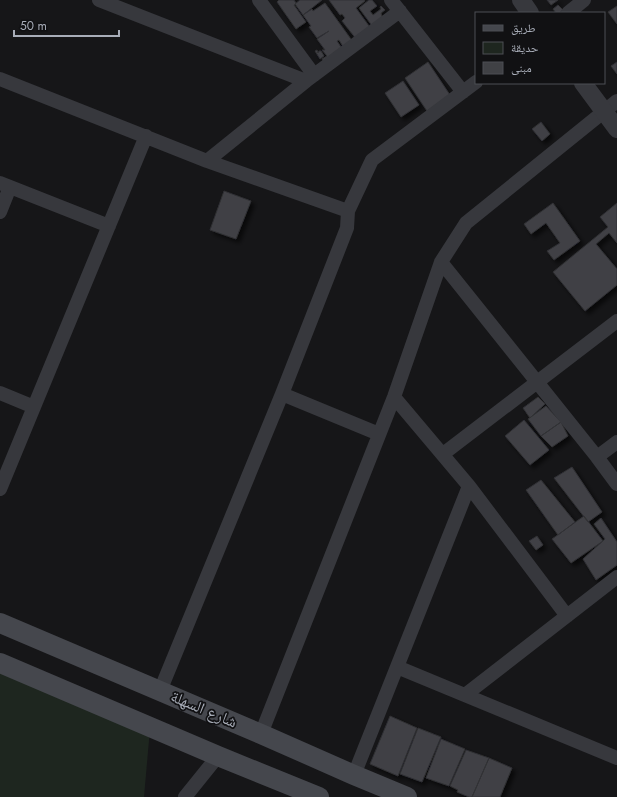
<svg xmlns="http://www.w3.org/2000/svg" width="617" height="797" viewBox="0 0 617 797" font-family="Jost,'Noto Naskh Arabic',sans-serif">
	<defs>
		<filter id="shadow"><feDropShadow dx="3.5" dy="3.5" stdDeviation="2" flood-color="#0009"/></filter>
	</defs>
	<rect width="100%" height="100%" fill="#161618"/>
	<path fill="#1e261f" d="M0 672 150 729 144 797H0Z"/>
	<path fill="#404145" stroke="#303034" filter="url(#shadow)" d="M279 0H294L296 3 294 5 306 22 296 29 277 2Z
		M300 0H322L303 15 295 4Z
		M329 0H364L365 1 356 8 369 26 357 40 342 21 345 18 342 14 340 15Z
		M369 0H372L377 6 370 11 373 15 381 9 380 7 381 6 385 10 381 13 382 17 373 27 359 8Z
		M547 0H558L551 5Z
		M325 3 353 42 344 48 339 40 337 41 341 47 325 63 322 59 327 56 322 50H325L317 39 329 31 317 38 309 27 311 26 303 15 312 9 313 11Z
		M558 5 563 10 559 13H556L553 9Z
		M617 6V24L608 12Z
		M317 50 318 53 319 51H321L324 56 320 59 315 51Z
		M428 62 450 95 427 111 405 78Z
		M617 62V74L611 66Z
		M403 81 419 105 401 117 385 93Z
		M541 122 550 134 542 141 532 129Z
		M224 191 251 201 236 239 210 230Z
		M553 203 580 241 554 260 547 251 560 243 546 223 531 234 524 224Z
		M617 203V243L609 233 596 244 617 269V285L585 311 553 272 608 227 600 217Z
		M538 397 545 404 530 418 523 408Z
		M546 406 561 422 541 436 528 419Z
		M524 420 549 450 530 465 505 436Z
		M561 422 568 436 552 447 541 436Z
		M572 467 602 512 588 522 554 478Z
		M541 480 575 522 558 535 526 490Z
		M584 516 603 541 571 563 552 539Z
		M601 518 617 542V565L596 580 583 559 605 539 594 524Z
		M537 536 543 545 536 550 529 541Z
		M390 716 417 728 398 776 370 764Z
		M418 728 441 737 422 782 400 774Z
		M441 739 465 749 449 786 426 778Z
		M466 750 489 758 472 797H469L457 792 458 790 450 786Z
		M489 758 512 768 500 797H472Z"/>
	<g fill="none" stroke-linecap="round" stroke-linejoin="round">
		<path stroke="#37383d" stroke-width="14" d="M99 0 306 81
			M259 0 314 75
			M391 0 463 92
			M568 13 584 0
			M0 79 207 161 348 211
			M207 161 306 81 400 11
			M0 183 109 226
			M0 212 10 187
			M441 262 597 457 617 484
			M0 393 34 407
			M282 394 379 434
			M394 397 469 486 567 616
			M443 454 617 321
			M597 457 617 442
			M0 489 146 136
			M397 667 617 758
			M160 691 282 394 347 228 348 211 372 160 476 82
			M465 695 617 577
			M261 734 394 397 441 262 466 223 617 101
			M354 775 469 486
			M185 797 218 756"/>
		<path stroke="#37383d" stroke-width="18" d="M521 0 530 13
			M583 83 617 129"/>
		<path stroke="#45474d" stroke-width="20" d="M0 623 261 734 354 775 407 797
			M0 663 218 756 319 797"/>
	</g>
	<g text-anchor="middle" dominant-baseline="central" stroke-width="3.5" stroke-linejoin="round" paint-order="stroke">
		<g font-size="16" fill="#a8adb8" stroke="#111113">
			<text transform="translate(204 709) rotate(23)">شارع السهلة</text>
		</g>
	</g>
	<rect x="475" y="12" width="130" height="72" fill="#111113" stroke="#4d4f55"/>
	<rect x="483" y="25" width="20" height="6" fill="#45474d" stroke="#4d4f55"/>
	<text x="511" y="32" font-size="12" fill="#a8adb8">طريق</text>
	<rect x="483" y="42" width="20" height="12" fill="#1e261f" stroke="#4d4f55"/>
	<text x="511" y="52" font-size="12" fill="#a8adb8">حديقة</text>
	<rect x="483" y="62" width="20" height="12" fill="#404145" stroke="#4d4f55"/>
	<text x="511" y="72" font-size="12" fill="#a8adb8">مبنى</text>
	<path d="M14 30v6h105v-6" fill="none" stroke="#a8adb8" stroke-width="2"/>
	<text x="20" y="30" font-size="12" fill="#a8adb8" stroke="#111113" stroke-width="3" paint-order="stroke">50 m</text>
</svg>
